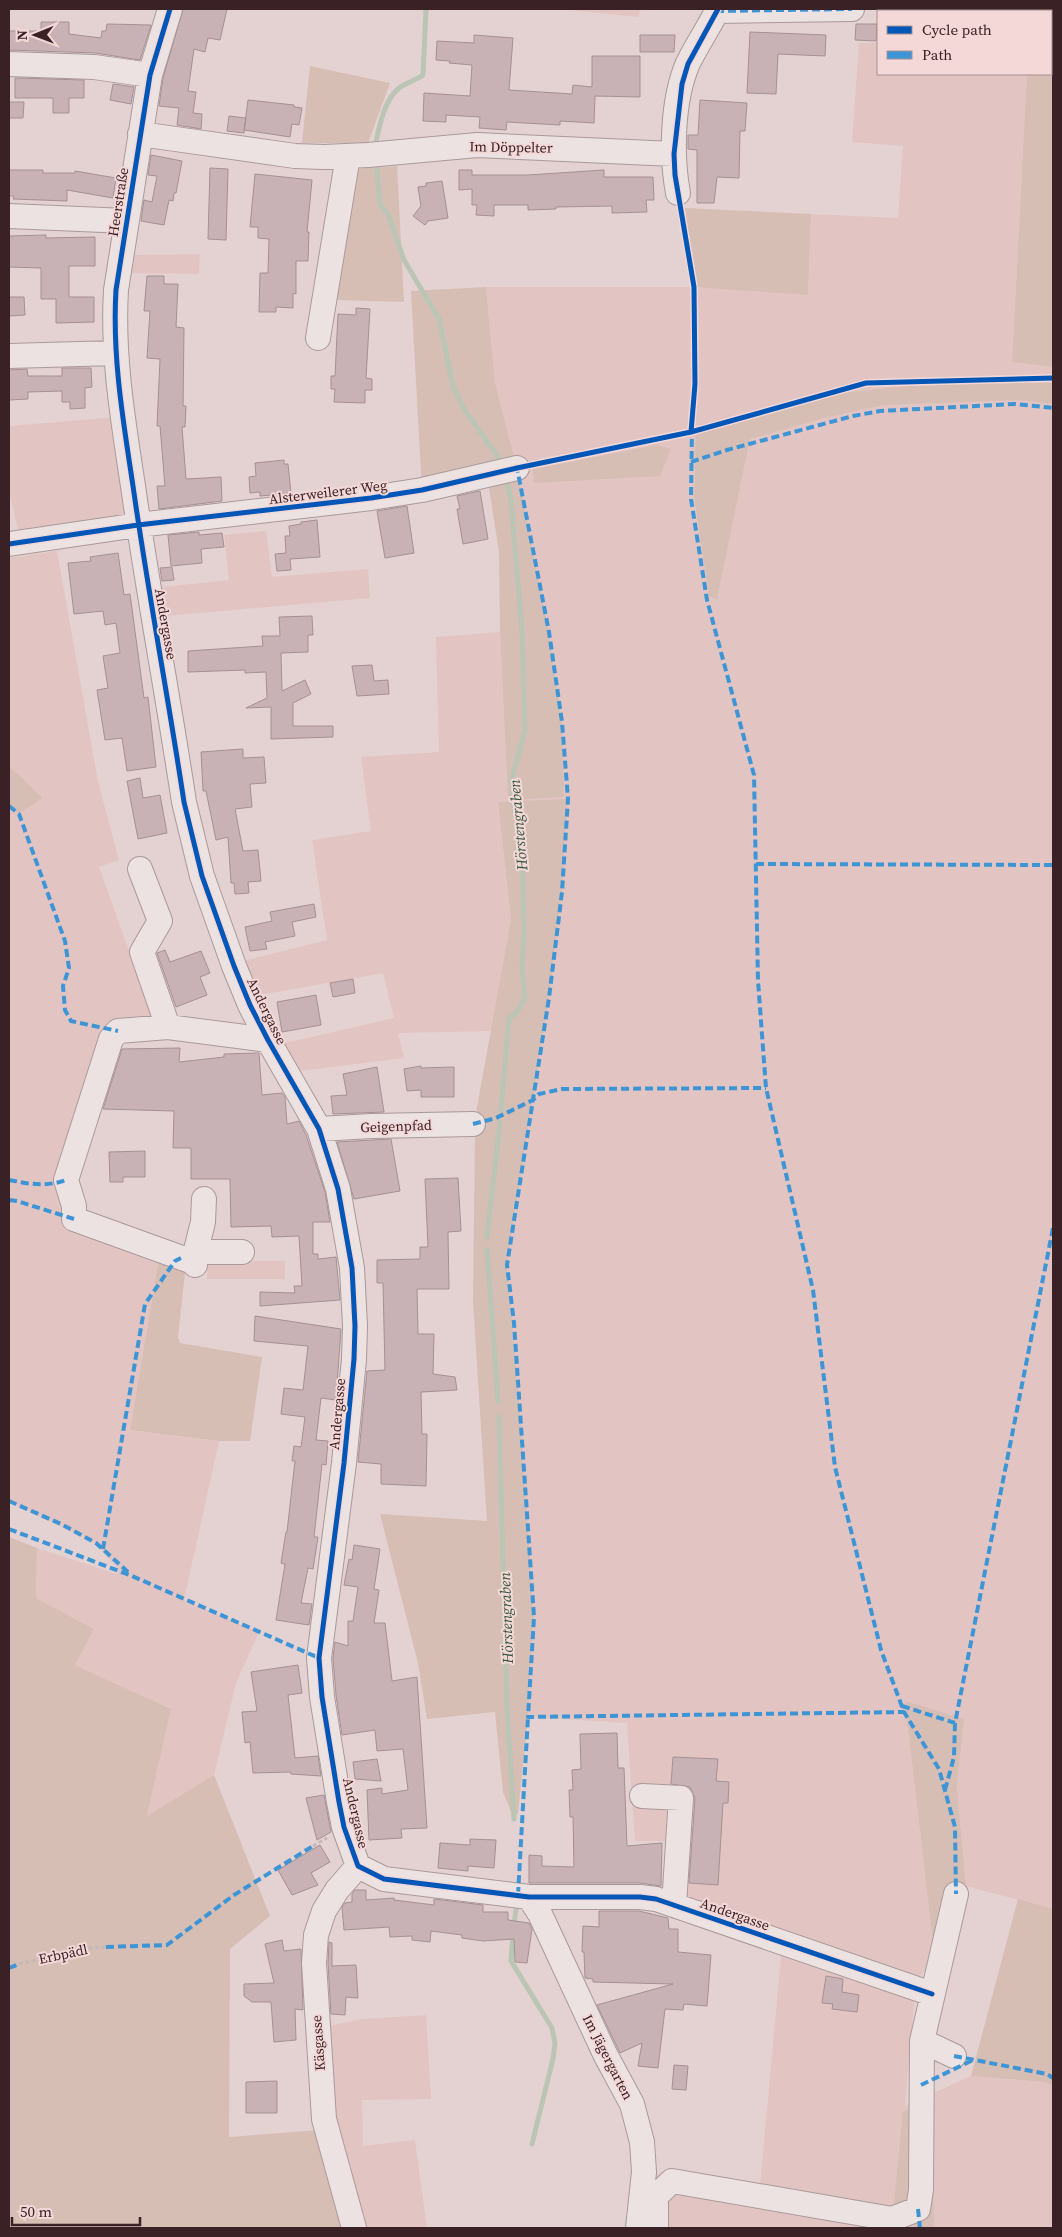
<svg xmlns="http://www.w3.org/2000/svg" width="1062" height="2237" viewBox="0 0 1062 2237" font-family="'Source Serif 4',serif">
	<rect width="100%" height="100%" fill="#e4d1d1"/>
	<path fill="#e2c5c2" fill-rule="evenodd" d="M559 9H641L638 17Z
		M921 9H1031V11H921Z
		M859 43H878V74H1027L1012 362 1053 367V1909L966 1886 957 1787 964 1719 935 1959 916 1981 905 2106 971 2076 1044 2082 1053 2086V2228H638L644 2172 760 2187 782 1946 672 1900 670 1841H635L627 1723 528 1717 534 1617 521 1423 507 1265 549 998 498 802 511 919 491 1031 398 1033 404 1058 300 1071 281 1044 394 1018 383 973 255 996 243 961 327 940 312 840 371 831 361 757 439 752 436 637 500 632 508 799 562 722 549 632 517 468 495 383 486 287H694L808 294 811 214 898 218 903 146 852 142ZM749 439H750L717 600 709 596 694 499 695 454Z
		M200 254 199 274 130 273 132 255Z
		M117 417 133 520 19 534 9 490V426Z
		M266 531 272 577 368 569 370 598 165 616 162 587 229 580 224 535Z
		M57 551 98 782 119 860 99 867 154 1020 118 1031 87 1107 74 1206 160 1252 130 1430 219 1441 184 1600 259 1632 236 1683 214 1775 147 1817 171 1709 75 1665 94 1629 36 1598 37 1548 117 1574 118 1570 96 1543 9 1502V808L19 814 43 798 9 766V558Z
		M208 1261H285V1279H207Z
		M426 2015 431 2099 362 2100 363 2146 415 2140 427 2228H357L329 2122 319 2028 363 2019Z"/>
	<path fill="#d6beb4" d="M1031 9H1053V367L1012 362 1027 74H1051V11H1031Z
		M310 66 390 83 368 143H302Z
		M397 166 404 302 336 300 354 169Z
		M685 208 811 214 808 295 694 287Z
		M486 287 495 383 517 468 549 632 562 722 564 797 508 800 500 632 499 552 487 475 422 490 411 291Z
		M1015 382 1053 383V404L1020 400 884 405 828 417 750 439 717 600 709 596 694 498 696 429C748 415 799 399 852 392 906 384 961 385 1015 382Z
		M657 445 671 449 660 476 534 483 533 469Z
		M9 766 43 798 19 814 9 808Z
		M568 799 562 892 549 998 507 1265 521 1423 534 1617 528 1717 518 1813 514 1819 503 1792 495 1712 427 1719 418 1663 380 1514 487 1521 473 1302 475 1134 476 1113 511 919 498 802Z
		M160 1252 193 1262 185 1273 178 1337 180 1343 262 1357 250 1441H219L130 1430Z
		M9 1537 37 1548 36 1598 94 1629 75 1665 171 1709 147 1816 214 1775 270 1916 230 1949 229 2137 320 2130 349 2228H9Z
		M905 1701 964 1719 957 1787 966 1886 950 1889 935 1959Z
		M1018 1899 1053 1909V2086L1044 2082 971 2076Z
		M931 2100 934 2228H915V2226L893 2213 903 2111Z"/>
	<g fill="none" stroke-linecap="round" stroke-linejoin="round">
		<path stroke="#bbc5b5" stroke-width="5" d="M376 142C380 124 384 101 399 88 406 83 416 80 423 75L426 9
			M377 169 380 205 388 214 404 260 439 319 453 386 464 409 503 464
			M501 1110 509 1018 517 1012 525 998 522 967 524 935 522 837 513 804 512 778 525 730 522 631 511 501 506 478
			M487 1237 500 1122
			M487 1249 498 1401
			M499 1417 507 1706 514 1819
			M514 1926 516 1908
			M513 1934 511 1961 552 2028 555 2043 553 2059 532 2144"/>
	</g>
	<path fill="#c8b2b6" stroke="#a59093" d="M183 9H227L220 40 208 38 205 52 194 49 188 91 196 92 193 113 202 114 201 129 177 125 179 108 159 106 163 78Z
		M41 22H69V34L101 38 102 31H106L107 24 151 25 140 60 95 53 9 50V31H41Z
		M856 24H877L876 41 855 40Z
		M750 32 826 35 825 56 778 54 776 94 747 93Z
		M474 35 513 38 509 90 572 94 573 85 592 87V56H640V97L595 96 594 123 560 121V125L507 122 506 130 479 128 480 117 446 115V122L423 121 424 93 470 96 472 65 449 63 450 61 436 60 437 41 474 43Z
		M640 35H675L674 52H640Z
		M15 78 84 80V98H69V113H53V98H15Z
		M113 84 134 87 131 104 110 100Z
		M248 100 294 105V107L302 108 299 125 292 124 290 137 244 130Z
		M700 100 747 103 745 131H740L739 178 717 177 714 203H697V150L688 149V135H698Z
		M9 102H24L23 118H9Z
		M229 116 246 118 244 133 227 131Z
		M151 155 182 161 176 193H174L173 201 169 200 164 225 141 221 144 200 152 202 157 176 148 175Z
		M210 168 228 169 226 240 208 239Z
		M9 170H43V173H75V171L116 178 113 198 67 190V201L13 199 14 196H9Z
		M459 170H472V175H528L604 170V177H653L654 200H646L647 212 612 213V206L556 207V209L528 210V205H494V216L476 215 477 205H472V189L459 190Z
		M255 174 312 180 307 232H309L308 261H296V294L293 293V308L276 307V312H259L260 273H268L269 239 258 238V227H250Z
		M442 181 448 218 428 221 425 225 413 216 421 206 418 187 426 186V183Z
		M46 235V238L95 237V266H69V297H94V322L56 323V299H41V268L9 267V236Z
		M147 276H164V284H178L176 327 184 328 183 406H186L185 427H182L186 479 221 477 222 501 159 509 157 486H165L160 426H157L160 359 147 358 150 311H144Z
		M9 297H24L25 315 9 316Z
		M356 308 370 309 366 378 372 379V390H365V403L334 402 335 389H331V376H335L338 314 356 315Z
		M62 368H91L92 387 85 388V408L70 409V402H62V391L28 392V399L9 400V370L27 369 28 376H62Z
		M284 460V464H288L291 493 260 496V492L250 493 249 477 256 476 255 463Z
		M480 491 488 539 463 544 457 509H460L457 496Z
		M407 506 414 553 385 558 377 511Z
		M317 520 320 557 290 559 291 570 277 571 275 554 286 553 285 536H290L289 526 301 524V522Z
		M199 532V535L222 533 224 547 201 549 202 563 171 566 168 535Z
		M118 553 124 595 130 594 144 698 148 697 156 767 127 771 122 738 105 740 97 690 108 688 103 656 120 653 116 623 105 625 103 611 74 614 68 563 91 561 90 557Z
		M172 567 174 580 162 581 160 568Z
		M312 616 313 635H308V652L281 653 282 691 305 680 311 694 293 703V726H333V737L271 739V707L246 708 267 698 266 672 245 673V670L188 672V651L263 646 262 636H280L279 617Z
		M372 665 374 681 388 680 389 694 357 696 352 666Z
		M243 749V758L264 757 266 783 250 784 252 807 235 809 243 851 258 850 261 881 248 882 249 893 235 894 234 883H231L228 837 216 840 206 791H203L201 752Z
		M140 778 143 798 160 795 167 833 138 839 127 781Z
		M314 904 316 917 292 922 295 936 265 942 267 949 250 951 245 927 272 921 270 912Z
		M165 950 170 962 201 951 210 973 200 977 207 995 176 1007 157 953Z
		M353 979 355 993 333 997 330 983Z
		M316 995 321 1025 282 1032 277 1002Z
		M180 1048 179 1062 224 1057V1054L259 1053 262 1095 282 1093 285 1097 287 1124 299 1121 306 1135 325 1192 330 1222H313V1254H318V1259L336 1257 340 1300 260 1306V1292L295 1293 294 1286H302L299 1236 272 1237 271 1226 231 1227 230 1179H191V1148H173L174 1111 103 1109 122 1049Z
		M421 1066V1068L454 1067V1097H421V1090L407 1091 404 1069Z
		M377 1067 384 1112 333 1114 331 1096 347 1095 343 1074Z
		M391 1139 400 1191 354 1199 337 1142Z
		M145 1151V1177H123V1182H110L109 1152Z
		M458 1178 461 1231 448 1232 449 1289H417L418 1334H434L433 1374 455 1377 457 1390 421 1392 422 1434H427L426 1486 381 1484V1464L358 1462 367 1371 385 1370 383 1283H377V1260L420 1259V1247H428L425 1179Z
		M255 1316 341 1329 336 1400 321 1398 316 1440 328 1441 326 1465 322 1464 314 1537H318L313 1569 308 1568 301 1603 312 1604 309 1625 276 1620 285 1564 281 1563 286 1532H287L295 1461H292L294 1446 301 1447 305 1417 281 1414 284 1388 303 1390 308 1346 254 1341Z
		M354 1545 380 1549 374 1589 379 1590 374 1623H385L392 1681 417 1677 427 1828 401 1829 402 1838 369 1840 367 1790 382 1788V1794L408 1790 403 1749 377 1751 375 1730 342 1735 336 1695 333 1658 335 1642 348 1646V1621H353L358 1587 344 1585 349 1559 352 1560Z
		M298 1665 302 1693 288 1695 295 1758 318 1756 321 1776 291 1774 290 1772 253 1773 250 1742 245 1743 242 1712 257 1711 251 1672Z
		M617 1733 618 1768H624L627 1846 662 1843 661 1886 640 1883H529V1855L542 1856V1866L574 1867 573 1817H570L569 1790H573L572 1770 581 1769 580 1734Z
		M673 1757 718 1759 716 1781 729 1782 728 1803H723L718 1885 689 1883 695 1798 690 1787 671 1784Z
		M377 1759 381 1781 355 1779 353 1762Z
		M324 1795 331 1832 317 1840 306 1798Z
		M470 1839 496 1840 494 1868 468 1866V1871L438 1868 440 1843 470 1845Z
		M320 1845 330 1862 311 1873 318 1885 292 1895 278 1870Z
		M355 1890H366V1900L394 1898V1900L434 1905V1899L483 1905V1912H508V1920L529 1923 532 1929 527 1963 515 1962 514 1939 483 1941 462 1938V1935L431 1931 430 1942 412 1940V1936L390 1937 389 1927 344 1930 342 1907 345 1903 352 1902V1894Z
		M599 1911H639L668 1918 669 1929H678V1952L711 1955 707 2006 684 2004 683 2010 665 2009 658 2068 638 2066 642 2043 620 2053 597 2005 673 1984 593 1982V1979L585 1978 584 1952H582L583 1926 599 1927Z
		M282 1940 284 1951 301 1949 303 2010 295 2009 296 2040 274 2042 271 2002H252L244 1996V1984L274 1983 265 1944Z
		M329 1942 332 1943V1966L356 1965 358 1998 346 1997 345 2015 331 2014 328 1963Z
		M826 1976 843 1979 842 1992 859 1995 857 2012 832 2009 833 2004 822 2003Z
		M674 2065 688 2066 686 2090 672 2089Z
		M277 2081V2113H246V2082Z"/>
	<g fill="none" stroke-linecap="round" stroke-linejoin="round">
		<g stroke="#aa999b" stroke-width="26">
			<path id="minor" d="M170 9 150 75 116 290C112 356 123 420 133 486 148 592 168 696 184 802L202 876 234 966 250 1005 268 1040 319 1129 338 1189 352 1268 355 1326 354 1359 344 1463 319 1658 322 1697 339 1802 344 1827 358 1866 384 1879 529 1897H640L656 1899 932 1994
				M716 11 852 9
				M9 64 94 67 150 75
				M140 134 295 156 324 157 368 155 477 145 674 154
				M678 193C671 155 672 100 688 63 697 45 709 27 718 9
				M9 216 127 221
				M318 338 348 156
				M9 356 115 353
				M9 544 138 525 371 498 422 490 517 468
				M140 869 160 921 142 952 168 1027
				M319 1129 372 1126 473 1124
				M196 1252H242
				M193 1262 203 1222 204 1199
				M195 1265 193 1262 74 1219V1206L66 1180 111 1039 118 1031 168 1027 268 1040
				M642 1796 681 1798 674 1905
				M529 1897 540 1914 605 2054 632 2104 642 2142 644 2172 638 2228
				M954 2056 922 2041 956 1894
				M354 2228 324 2119 314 1963 316 1935 324 1911 337 1890 358 1866
				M656 2228V2196L672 2181 892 2219 918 2209 921 2190 922 2041"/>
		</g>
		<path stroke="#c5b8b9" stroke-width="3" stroke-dasharray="4 2.5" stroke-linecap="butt" d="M313 1846 327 1838
			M19 1964 87 1948 106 1947
			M9 1969V1968"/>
		<use href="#minor" stroke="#ece2e2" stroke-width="24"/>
		<path stroke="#3e95d6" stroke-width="4" stroke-dasharray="8 4" stroke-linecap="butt" d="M935 9 990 11
			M716 11 852 9
			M1051 14H1053
			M692 427 691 499 707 600 754 775 758 981 766 1088 813 1290 835 1467 881 1650 904 1712 939 1769 955 1827 956 1894
			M691 462 727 450 853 416 880 411 1015 404 1053 408
			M520 467 517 468 549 632 562 722 568 799 562 892 549 998 507 1265 514 1323 534 1617 528 1717 904 1712
			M9 806 19 814 65 941 69 968 63 986 65 1010 71 1021 118 1031
			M756 864 1053 865
			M473 1124 496 1118 533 1100 539 1094 562 1089 766 1088
			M9 1180C28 1184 47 1187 66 1180
			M9 1200 17 1201 74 1219
			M9 1501 61 1524 96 1543 128 1572
			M9 1529 132 1576 319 1658
			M103 1549 145 1304 175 1261 181 1258
			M902 1706 955 1723 1053 1228
			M945 1790 954 1757 955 1723
			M518 1895 528 1717
			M106 1947 167 1945 234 1895 313 1846
			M9 1968 19 1964
			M954 2056 1047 2074 1053 2078
			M921 2085 973 2060
			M918 2209 920 2228"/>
		<g stroke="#f4d8d8" stroke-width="8">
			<path id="cycleway" d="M170 9 150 75 116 290C112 356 123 420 133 486 148 592 168 696 184 802L202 876 234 966 250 1005 268 1040 319 1129 338 1189 352 1268 355 1326 354 1359 344 1463 319 1658 322 1697 339 1802 344 1827 358 1866 384 1879 529 1897H640L656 1899 932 1994
				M691 432 695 384 694 287 675 175 674 154 682 84 688 64 718 9
				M9 544 138 525 371 498 422 490 517 468 691 432 866 383 1053 378"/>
		</g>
		<use href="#cycleway" stroke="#0057b8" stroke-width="5"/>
	</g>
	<g text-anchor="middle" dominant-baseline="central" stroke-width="4" stroke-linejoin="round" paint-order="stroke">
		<g font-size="14" fill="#392126" stroke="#f4d8d8">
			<text transform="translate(511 147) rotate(1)">Im Döppelter</text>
			<text transform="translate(118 202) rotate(-81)">Heerstraße</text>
			<text transform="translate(328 492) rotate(-7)">Alsterweilerer Weg</text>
			<text transform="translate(166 624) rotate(80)">Andergasse</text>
			<text transform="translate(267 1011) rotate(64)">Andergasse</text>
			<text transform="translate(396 1126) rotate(-2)">Geigenpfad</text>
			<text transform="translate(337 1414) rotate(-85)">Andergasse</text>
			<text transform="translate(356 1813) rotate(77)">Andergasse</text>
			<text transform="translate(735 1914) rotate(19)">Andergasse</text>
			<text transform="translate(63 1954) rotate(-12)">Erbpädl</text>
			<text transform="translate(318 2043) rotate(-94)">Käsgasse</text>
			<text transform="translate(608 2057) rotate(63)">Im Jägergarten</text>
		</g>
		<g font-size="15" font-style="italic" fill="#31573a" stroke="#f4d8d8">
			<text transform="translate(518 825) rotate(-95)">Hörstengraben</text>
			<text transform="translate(506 1618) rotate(-92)">Hörstengraben</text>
		</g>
	</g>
	<rect width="1062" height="2237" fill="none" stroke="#392126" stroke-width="20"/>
	<rect x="877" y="10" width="175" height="65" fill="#f4d8d8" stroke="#a98f91"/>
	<rect x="887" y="26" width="25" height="8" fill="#0057b8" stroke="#a98f91"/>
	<text x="922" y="35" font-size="15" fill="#392126">Cycle path</text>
	<rect x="887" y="51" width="25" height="8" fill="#3e95d6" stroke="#a98f91"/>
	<text x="922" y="60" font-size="15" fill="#392126">Path</text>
	<g transform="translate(35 35) rotate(269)" stroke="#f4d8d8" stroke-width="4" paint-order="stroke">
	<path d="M0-4L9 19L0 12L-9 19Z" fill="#392126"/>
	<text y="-8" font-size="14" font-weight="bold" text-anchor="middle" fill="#392126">N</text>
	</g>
	<path d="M12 2217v8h128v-8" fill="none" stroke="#392126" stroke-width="2.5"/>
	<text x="20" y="2217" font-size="15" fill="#392126" stroke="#f4d8d8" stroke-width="4" paint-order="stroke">50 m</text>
</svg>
